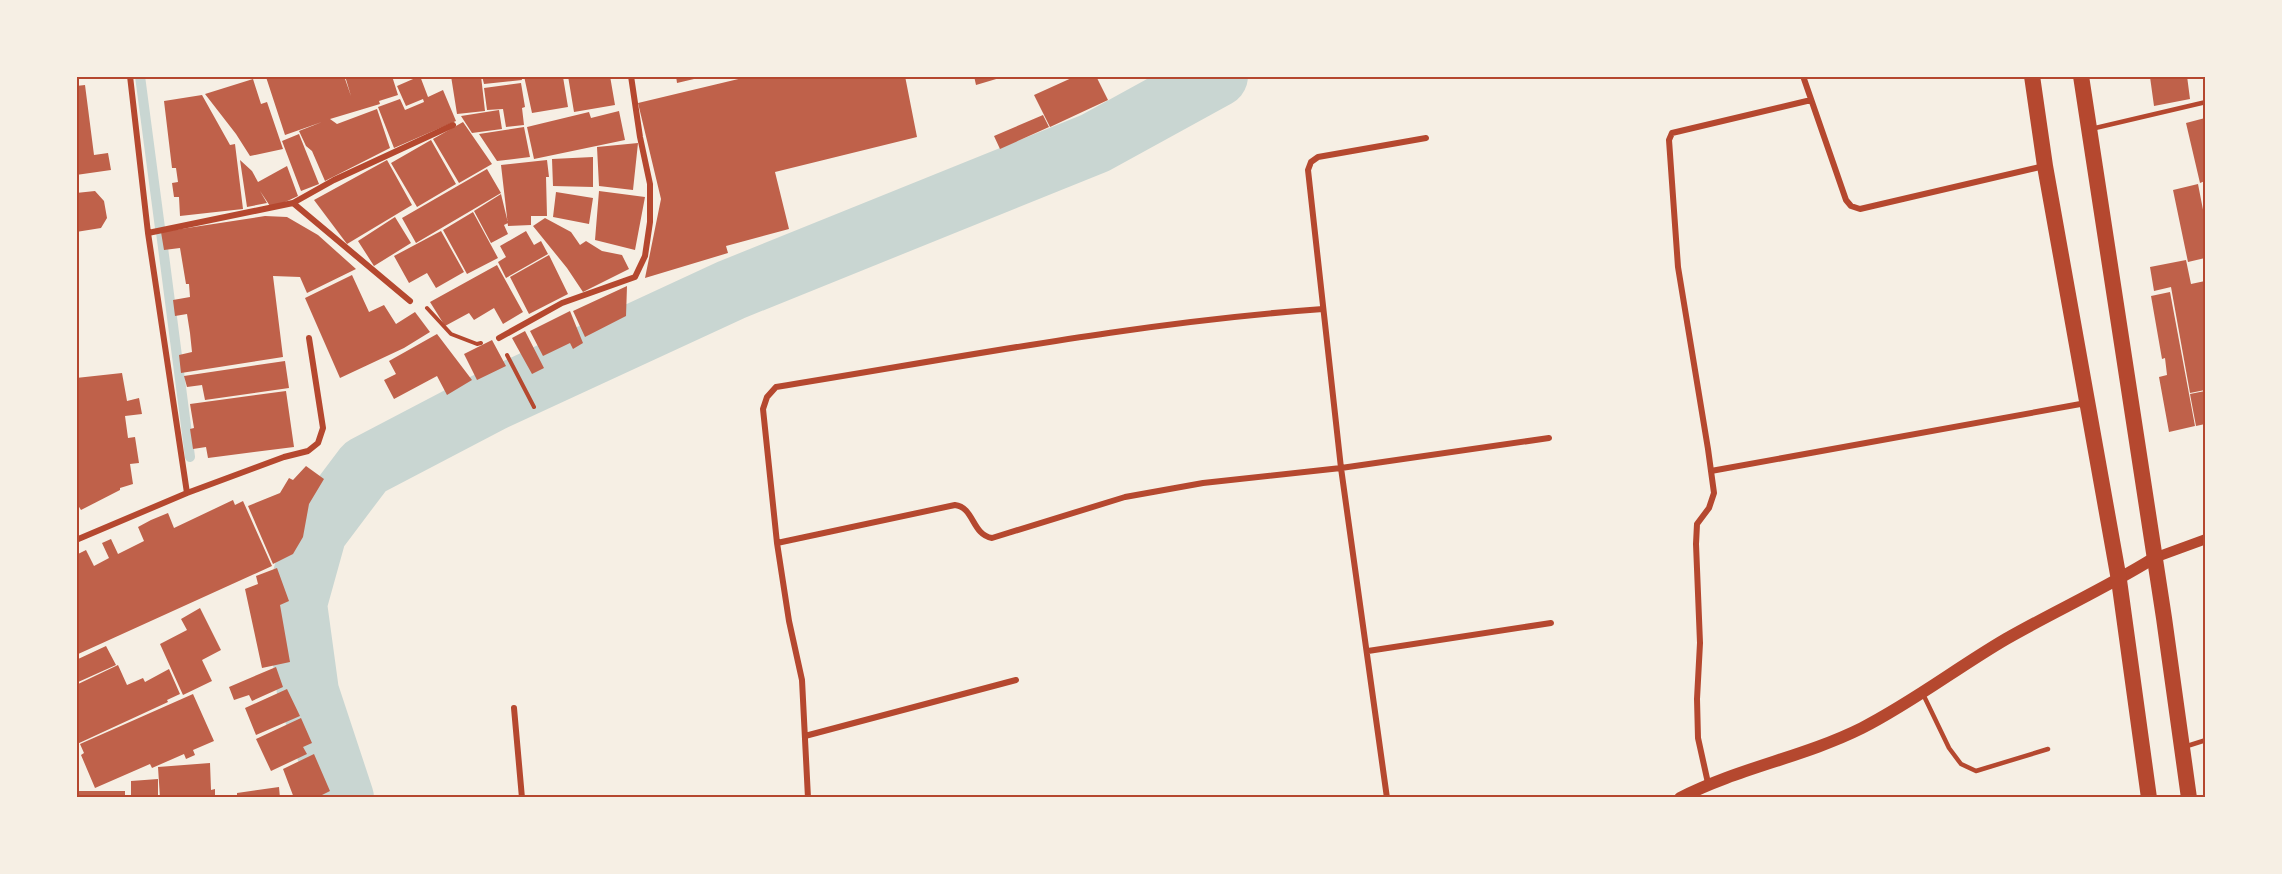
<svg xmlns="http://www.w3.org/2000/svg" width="2282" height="874" viewBox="0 0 2282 874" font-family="'Fira Sans Condensed',sans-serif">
	<rect width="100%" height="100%" fill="#f6efe4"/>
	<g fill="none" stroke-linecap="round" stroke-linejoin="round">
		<path stroke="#c9d6d2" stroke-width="10" d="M140 76 160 228
			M161 232 190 457"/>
		<path stroke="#c9d6d2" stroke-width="62" d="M343 798 308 692 296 604 316 532 365 467 493 400 731 290 1095 143 1217 76"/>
	</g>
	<path fill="#bf614a" d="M268 76H344L351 96 345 76H392L398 95 379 101 380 104 330 119 337 124 377 109 390 148 325 181 312 151 306 146 299 131 322 122 285 135 266 77Z
		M420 76 428 97 443 90 456 121 394 148 378 107 400 99 405 110 424 102 423 99 406 106 397 86Z
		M451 76H481L485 111 457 114Z
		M482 76H521L522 80 484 84Z
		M524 76H551L552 79 563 77 568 107 532 113Z
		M568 76H610L615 105 574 112Z
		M676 76H694V79L677 83Z
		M751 76H905L917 137 775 172 789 229 726 246 728 253 645 278 661 199 638 103Z
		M974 76H1003V77L976 85Z
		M1076 76H1096L1108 100 1050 127 1034 95Z
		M2152 76H2187L2190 99 2154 106 2150 77Z
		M253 79 261 104 267 102 283 149 250 156 236 134 205 94Z
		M521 83 525 107 522 108 524 125 506 127 503 109 487 110 484 88Z
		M85 85 94 155 108 153 111 170 76 175V86Z
		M202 95 230 145 235 144 243 209 180 216 179 197H174L172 183 178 182 176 168H172L164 101Z
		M499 110 502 129 472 133 461 116Z
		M619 111 625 140 534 159 527 127 589 112 591 118Z
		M1043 115 1049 127 1000 149 994 136Z
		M2205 118V181L2200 183 2186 123Z
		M463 122 492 164 459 183 433 139Z
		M524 127 530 157 497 161 479 134Z
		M299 134 319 184 301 191 282 141Z
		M431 140 456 184 417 207 391 163Z
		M638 143 633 190 599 186 597 147Z
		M593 157V187L553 186 552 159Z
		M240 160 252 171 258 182 287 166 298 196 283 203 270 206 260 191 267 203 247 207Z
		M387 160 412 205 347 244 314 200Z
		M547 160 549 177H546L547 216H531V225L508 226 501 165Z
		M487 169 501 193 416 243 402 218Z
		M2198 184 2205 220V258L2188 262 2173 190Z
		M95 191 104 201 107 218 101 228 76 232V193Z
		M599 191 645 197 635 250 595 240Z
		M556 192 593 198 589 224 553 217Z
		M501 194 508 223 504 225 508 234 491 243 474 211Z
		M473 212 498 258 467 274 443 230Z
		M265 216 287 217 318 235 356 269 307 293 300 277 273 276 283 357 181 373 179 355 192 352 190 333 187 314 175 316 173 300 190 297 189 284H186L180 248 164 250 161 232Z
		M395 217 411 243 374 266 358 241Z
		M545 218 571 232 580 245 586 241 602 251 622 255 629 269 583 292 567 268 533 226Z
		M441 231 464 272 436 288 427 273 409 283 394 256Z
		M526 231 534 245 541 241 548 254 506 278 498 262 506 257 500 246Z
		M549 255 568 294 529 314 510 277Z
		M2186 260 2191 284 2205 281V390L2190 393 2171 287 2154 291 2150 267Z
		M497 265 523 312 503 324 494 308 474 320 469 313 445 326 430 302Z
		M352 275 369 312 384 305 396 324 415 312 430 332 404 348 340 378 305 298Z
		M627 286 626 316 585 337 573 311Z
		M2170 292 2195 426 2169 432 2159 377 2167 375 2165 358 2162 359 2151 296Z
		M570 311 583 343 573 349 570 343 543 356 530 331Z
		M525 331 544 368 532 374 512 338Z
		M437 334 472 380 447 395 437 376 394 399 384 380 396 374 389 361Z
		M492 340 506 366 477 380 464 354Z
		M285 361 289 388 205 400 202 385 187 387 184 376Z
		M122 373 127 401 139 398 142 414 125 416 128 438 135 437 139 463 130 464 133 484 120 488V490L81 510 76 502V378Z
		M286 391 294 447 208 458 206 447 193 449 190 429 194 428 190 404Z
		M2205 391V424L2196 426 2190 394Z
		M306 466 324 479 309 504 303 537 293 554 273 564 248 506 280 493 289 478 293 480Z
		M233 500 235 505 243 501 272 566 76 655V555L86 550 94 566 109 558 102 543 111 539 118 554 144 541 138 527 151 520 168 513 174 528Z
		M277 568 289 601 280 605 290 662 262 668 245 589 258 584 256 576Z
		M200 608 221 650 202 660 212 681 183 695 160 644 187 630 181 619Z
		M106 646 116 665 76 683V660Z
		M118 665 127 685 143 678 145 682 169 669 180 694 167 700 168 702 77 744 76 685Z
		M276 667 283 687 252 701 249 695 234 700 229 687Z
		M287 689 300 716 256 735 245 708Z
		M193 694 214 741 193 750 195 755 186 759 184 754 152 768 150 764 95 788 81 755 84 753 80 744Z
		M301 718 312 743 303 747 307 754 271 771 256 739Z
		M314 754 330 791 316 798H294L283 769Z
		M210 763 211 790 215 789V798H160L158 767Z
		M158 779V798H131V781Z
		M279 787 280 798H237V793Z
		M76 791H125V798H76Z"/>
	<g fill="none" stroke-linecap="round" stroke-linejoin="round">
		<path stroke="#b5482f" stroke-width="4" d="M427 308 451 334 477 344 481 343
			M507 355 534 407"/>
		<path stroke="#b5482f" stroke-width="4.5" d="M2091 129 2206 102
			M1923 694 1949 748 1961 764 1976 771 2048 749
			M2184 747 2206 740"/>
		<path stroke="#b5482f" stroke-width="6" d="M130 76 148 233 187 493
			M1803 76 1846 200 1851 206 1860 209 2044 166
			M293 203 334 180 453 125
			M148 233 293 203 410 301
			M499 338 562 303 635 277 645 256 650 222V184L640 137 631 76
			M1711 471 2086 403
			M76 540 187 493 284 457 308 451 318 443 323 428 309 338
			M777 543 955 505C974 507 972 535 992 538L1125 497 1203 483 1341 468 1549 438
			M1368 651 1551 623
			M514 708 522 798
			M805 736 1016 680
			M1708 783 1698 738 1697 699 1700 643 1696 544 1697 524 1709 508 1714 493 1708 449 1678 267 1669 140 1672 133 1811 100
			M808 798 802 680 789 621 777 543 763 409 767 397 776 387C957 358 1139 322 1323 309
			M1387 798 1341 468 1308 170 1311 162 1318 157 1426 138"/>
		<path stroke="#b5482f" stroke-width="10" d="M2154 558 2206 539"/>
		<path stroke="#b5482f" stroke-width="12" d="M1680 798C1738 768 1804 757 1862 728 1913 702 1958 667 2006 639 2055 611 2106 588 2154 558"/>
		<path stroke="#b5482f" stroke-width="16" d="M2032 76 2045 166 2119 580 2149 798
			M2081 76 2164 618 2189 798"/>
	</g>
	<rect width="2282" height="874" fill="none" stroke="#f6efe4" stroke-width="156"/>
	<rect x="78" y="78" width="2126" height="718" fill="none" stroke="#b5482f" stroke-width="2"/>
</svg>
